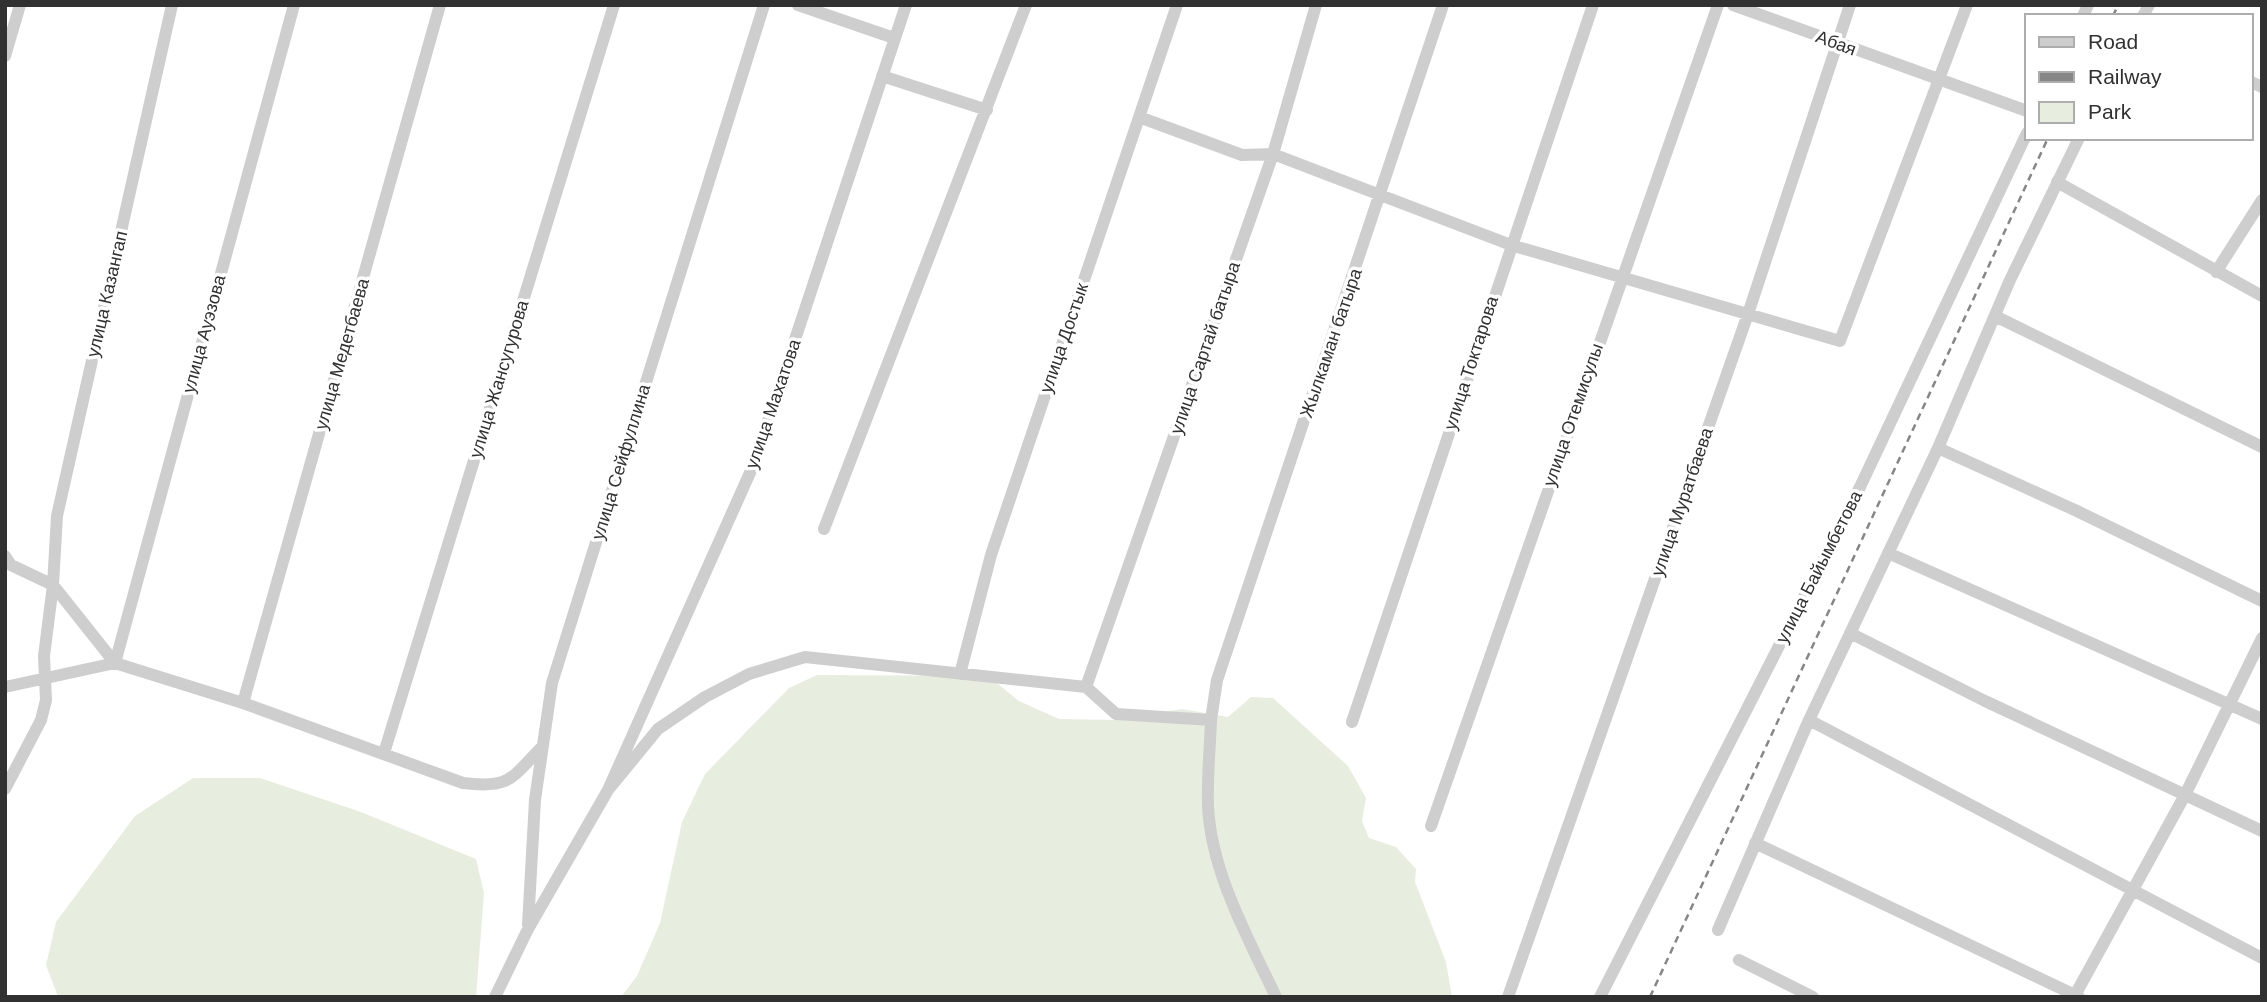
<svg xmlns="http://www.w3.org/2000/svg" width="2267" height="1002" viewBox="0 0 2267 1002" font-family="Helvetica,sans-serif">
	<rect width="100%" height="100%" fill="#fff"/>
	<path fill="#e7eee0" d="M817 675 988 676 1019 701 1059 719 1118 720 1182 709 1228 717 1251 697 1273 698 1348 766 1366 798 1362 821 1369 838 1396 847 1416 869 1415 882 1446 962 1452 997H621L637 976 660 923 682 822 705 774 789 688Z
		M193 778H260L361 812 476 859 484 893 476 997H58L46 965 56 922 135 816Z"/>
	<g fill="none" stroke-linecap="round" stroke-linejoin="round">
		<path stroke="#cecece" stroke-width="12" d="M798 5 894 38
			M1733 5 2027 111
			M2083 16 2088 5
			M2143 16 2149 5
			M5 56 20 5
			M882 76 987 110
			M2251 82 2262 87
			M1139 117 1242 155 1273 154 1511 245 1840 341 1967 5
			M2057 182 2262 296
			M2216 272 2262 200
			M1995 316 2262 447
			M1938 448 2077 511 2262 601
			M824 529 1026 5
			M1888 553 2262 719
			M5 556 11 565 53 585 115 663
			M1850 633 1985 701 2262 831
			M115 663 294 5
			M960 674 991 555 1177 5
			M5 687 115 663 243 703 463 783C511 789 511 778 543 746
			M1086 687 1273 154 1316 5
			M243 703 440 5
			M1211 720C1210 748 1207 778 1208 806 1211 872 1248 938 1276 997
			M1809 720 2262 958
			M1352 722 1593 5
			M384 753 614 5
			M5 789 41 720 46 700 44 656 53 585 57 516 172 5
			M608 790 658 729 705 697 749 674 805 657 1086 687 1116 714 1211 720 1217 680 1443 5
			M1431 826 1718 5
			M1755 843 2079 997
			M528 925 535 800 552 683 764 5
			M1718 930 1809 720 1938 448 2010 280 2079 138
			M1739 960 1813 997
			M495 997 528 929 608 790 753 466 906 5
			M1508 997 1748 314 1850 5
			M1600 997 1860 487 2027 133
			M2074 997 2185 795 2262 638"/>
		<path stroke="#868686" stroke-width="2.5" stroke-dasharray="7 5" stroke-linecap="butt" d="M2113 16 2118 5
			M1650 997 2048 138"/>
	</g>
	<g text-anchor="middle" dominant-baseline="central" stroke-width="7" stroke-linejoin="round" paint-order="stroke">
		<g font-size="18" fill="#313131" stroke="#fff">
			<text transform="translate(1836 43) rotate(20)">Абая</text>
			<text transform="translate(107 294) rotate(-77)">улица Казангап</text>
			<text transform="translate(204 334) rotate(-75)">улица Ауэзова</text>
			<text transform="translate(1064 338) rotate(-71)">улица Достык</text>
			<text transform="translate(1331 343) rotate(-71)">Жылкаман батыра</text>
			<text transform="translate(1205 348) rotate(-71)">улица Сартай батыра</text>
			<text transform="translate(342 354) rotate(-74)">улица Медетбаева</text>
			<text transform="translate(1471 363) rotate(-72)">улица Токтарова</text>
			<text transform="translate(499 379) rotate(-73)">улица Жансугурова</text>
			<text transform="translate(773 404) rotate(-71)">улица Махатова</text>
			<text transform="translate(1573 415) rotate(-71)">улица Отемисулы</text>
			<text transform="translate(621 462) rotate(-73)">улица Сейфуллина</text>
			<text transform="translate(1682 502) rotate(-71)">улица Муратбаева</text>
			<text transform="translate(1819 567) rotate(-63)">улица Байымбетова</text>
		</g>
	</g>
	<rect width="2267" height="1002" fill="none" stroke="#313131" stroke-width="14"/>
	<rect x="2025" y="14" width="228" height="126" fill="#ffffff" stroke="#adadad" stroke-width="2"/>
	<rect x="2039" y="37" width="35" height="10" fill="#cecece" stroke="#adadad" stroke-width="2"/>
	<text x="2088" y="49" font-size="21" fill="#313131">Road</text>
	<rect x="2039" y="72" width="35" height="10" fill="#868686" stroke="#adadad" stroke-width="2"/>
	<text x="2088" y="84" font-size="21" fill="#313131">Railway</text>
	<rect x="2039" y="102" width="35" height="21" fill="#e7eee0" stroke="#adadad" stroke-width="2"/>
	<text x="2088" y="119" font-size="21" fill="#313131">Park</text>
</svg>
